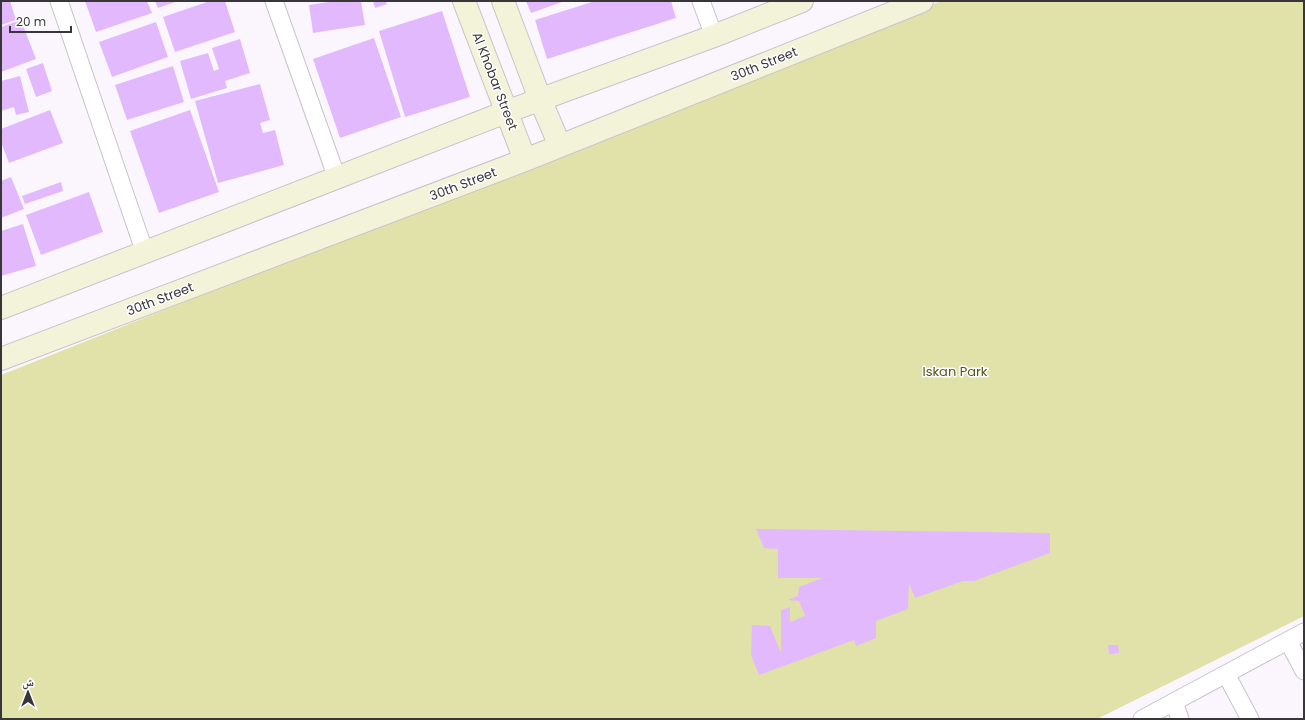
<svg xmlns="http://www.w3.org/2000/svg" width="1305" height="720" viewBox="0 0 1305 720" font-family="Poppins,'Noto Naskh Arabic',sans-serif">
	<rect width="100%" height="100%" fill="#fbf6fe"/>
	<path fill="#e0e2aa" d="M941 1H1304V616L1097 719H1V375Z"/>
	<path fill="#e3b9fd" d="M1 1H10L16 20 1 25Z
		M85 1H147L152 13 96 32Z
		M155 1H178L158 8Z
		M210 1H225L235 32 175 52 163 17Z
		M335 1H361L365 25 313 33 309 5Z
		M373 1H386L387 4 375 8Z
		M526 1H565L531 13Z
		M595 1H671L676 18 547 59 535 20Z
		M442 11 470 97 405 117 379 31Z
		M21 20 36 59 1 72V27Z
		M156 22 168 57 112 77 99 42Z
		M374 38 401 117 340 138 313 59Z
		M240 39 250 73 225 81 227 88 191 99 180 61 208 53 214 71 219 69 212 48Z
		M43 63 52 91 36 97 26 69Z
		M173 66 184 102 127 120 115 85Z
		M20 76 29 112 16 115 14 107 1 111V81Z
		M260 84 270 120 260 123 263 133 275 130 284 165 218 183 195 101Z
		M50 110 63 143 9 163 1 142V129Z
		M190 110 219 192 159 213 130 131Z
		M11 177 24 209 1 218V181Z
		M61 182 63 191 25 204 22 196Z
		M89 192 103 232 41 255 26 215Z
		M23 224 36 266 1 276V231Z
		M756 529 1050 533V553L974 581H963L915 598 909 583 908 609 876 621V638L856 646 854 640 759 675 751 655 752 625 770 626 781 653V610L790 607V622L805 616 799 601 788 600 798 596 799 587 822 578H778V549L764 548Z
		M1108 645H1118L1119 653 1109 654Z"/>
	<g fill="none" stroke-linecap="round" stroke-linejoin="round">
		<g stroke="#c8c3cb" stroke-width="19">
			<path id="street" d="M59 1 145 253
				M274 1 337 178
				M701 1 714 36
				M1288 641 1304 671
				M1226 674 1250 719
				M1174 702 1180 719
				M1142 719 1304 632"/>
		</g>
		<g stroke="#c8c3cb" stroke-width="24">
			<path id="secondary" d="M464 1 525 160
				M503 1 540 99 560 146
				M1 308 506 112 714 36 802 1
				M1 359 525 160 922 1"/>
		</g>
		<use href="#street" stroke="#fff" stroke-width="17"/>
		<use href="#secondary" stroke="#f3f3d9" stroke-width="22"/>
	</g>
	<g text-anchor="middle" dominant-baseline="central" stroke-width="3" stroke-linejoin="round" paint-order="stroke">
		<g font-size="13" fill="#38363a" stroke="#fff">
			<text transform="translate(764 64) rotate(-22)">30th Street</text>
			<text transform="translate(495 81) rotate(69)">Al Khobar Street</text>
			<text transform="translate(463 184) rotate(-21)">30th Street</text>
			<text transform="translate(160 299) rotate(-21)">30th Street</text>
		</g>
		<g font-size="13" fill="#56561c" stroke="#fff">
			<text x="955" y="371">Iskan Park</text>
		</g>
	</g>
	<rect width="1305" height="720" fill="none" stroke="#38363a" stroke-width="4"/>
	<g transform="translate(28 692)" stroke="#ffffff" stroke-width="3" paint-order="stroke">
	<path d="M0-3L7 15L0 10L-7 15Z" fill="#38363a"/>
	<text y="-6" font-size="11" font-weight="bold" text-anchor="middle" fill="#38363a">ش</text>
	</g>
	<path d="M10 26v6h61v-6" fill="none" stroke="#38363a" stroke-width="2"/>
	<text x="16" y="26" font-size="12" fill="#38363a" stroke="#ffffff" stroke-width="3" paint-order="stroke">20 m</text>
</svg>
